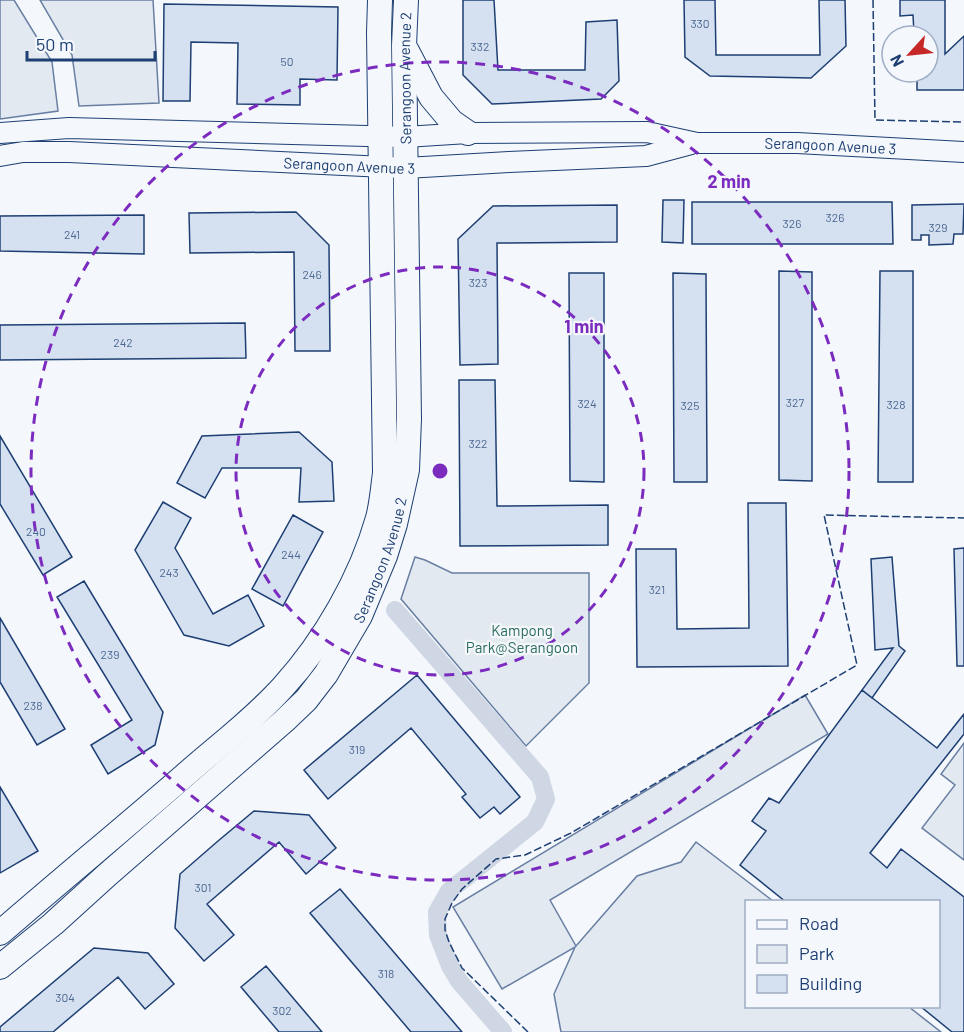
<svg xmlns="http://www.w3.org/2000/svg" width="964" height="1032" viewBox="0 0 964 1032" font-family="Barlow,sans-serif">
	<rect width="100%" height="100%" fill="#f4f7fb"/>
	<path fill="#e3e9f0" stroke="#687fa3" stroke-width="1.5" d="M0 0H14L52 62 58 111 0 119Z
		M40 0H153L159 103 79 106 72 55Z
		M415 557 425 560 452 573H589V683L526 746 401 599Z
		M805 695 828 734 550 900 576 946 637 876 681 862 696 842 773 901 746 902V1006L909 1007 941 1032H561L554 994 575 947 502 989 453 907Z
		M964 743V860L922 828 955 785 941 774Z"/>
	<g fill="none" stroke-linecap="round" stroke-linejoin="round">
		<path stroke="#cfd7e4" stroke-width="18" d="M395 610 540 777 546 799 535 822 449 891 437 912 438 935 450 966 459 981 503 1032"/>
	</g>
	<path fill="#d5e0f0" stroke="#1d3f73" stroke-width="1.5" d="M463 0H494L498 70H585L586 22 617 20 619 81 601 99 492 104 463 75Z
		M684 0H715L716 55H820L819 0H845L846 46 811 78 710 76 685 57Z
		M900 0H945V54L964 36V90H917V79L901 80V72H928V36H901V33H914L913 15 900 16Z
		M164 4 338 7 337 80 300 79V105L237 104 238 43 191 42 190 101H163Z
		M663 200H684L683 243 662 242Z
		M692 202H892L893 244H692Z
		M964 204 963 234H954L953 244 929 245V235H921V240H912V205Z
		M617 205V242L497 243 498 364 460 365 458 239 493 206Z
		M296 212 329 245 330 351H295L294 252 190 253 189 213Z
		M144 215V254L0 251V216Z
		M779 271 812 272V481L779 480Z
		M880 271H913V482H878Z
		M569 273H604V482L570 481Z
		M673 273 706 274 707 482H674Z
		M245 323 246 358 0 360V325Z
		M459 380H495L497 506 608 505V545L460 546Z
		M299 432 332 462 334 501 299 502 301 468H222L205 498 177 483 202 436Z
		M0 436 72 557 43 575 0 504Z
		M163 502 191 518 175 548 213 614 248 595 264 626 229 646 184 635 135 550Z
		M748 503H786L788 666 637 667 636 549H676L677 629 749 628Z
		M293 515 323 532 283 606 252 589Z
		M964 548V666H957L954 549Z
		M892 557 899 646 905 651 872 698 862 690 893 648 875 650 871 559Z
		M84 581 163 712 155 745 108 774 91 745 132 720 57 597Z
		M0 618 65 729 37 745 0 682Z
		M417 675 520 797 500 814 494 807 480 818 462 797 466 794 411 728 328 799 304 770Z
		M862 690 937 748 964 714V734L870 853 887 868 901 849 964 897V1032H952L920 1006H938V902H786L740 865 766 831 752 821 769 798 779 803Z
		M0 787 38 851 0 873Z
		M254 811 309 815 336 848 306 874 279 842 207 904 234 935 204 961 175 928 180 874 218 841Z
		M340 889 462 1032H411L310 913Z
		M94 948 148 953 174 984 145 1009 118 977 53 1032H0V1027Z
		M266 966 322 1032H279L241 987Z"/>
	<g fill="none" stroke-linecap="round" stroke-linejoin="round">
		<g stroke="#1d3f73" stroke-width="22">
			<g id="minor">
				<path id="s1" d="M0 133 69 128 405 137 468 133 647 132 697 143H797L964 152"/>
				<path id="s2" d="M0 156 23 152H69L406 168 509 162 646 156 691 144"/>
			</g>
		</g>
		<g stroke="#1d3f73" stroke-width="26">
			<g id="major">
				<path d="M407 51 431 97 452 122 468 133"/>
				<path d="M0 933C61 880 123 829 184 776 217 747 253 720 283 687 325 641 361 578 378 518 382 503 383 487 385 473L379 33 380 0"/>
				<path id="s3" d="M0 967 53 924 107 875 284 721 306 700 326 674 360 616 385 556 395 524 407 470 409 419 405 119 404 46 406 0"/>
			</g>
		</g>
		<use href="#minor" stroke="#f4f7fb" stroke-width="20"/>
		<use href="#major" stroke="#f4f7fb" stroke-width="24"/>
		<path stroke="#1d3f73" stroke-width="1.5" stroke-dasharray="8 3" stroke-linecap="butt" d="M873 0 875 120 964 122
			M528 1032 462 968 449 942 445 930V919L452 903 462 889 496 859 525 855 571 833 857 665 824 515 964 518"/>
	</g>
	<g fill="none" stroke="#7b2cbf" stroke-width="3" stroke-dasharray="10 8">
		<circle cx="440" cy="471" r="204"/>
		<circle cx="440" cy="471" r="409"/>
	</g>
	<g text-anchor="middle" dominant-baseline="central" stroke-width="4.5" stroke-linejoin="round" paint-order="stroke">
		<g font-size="12" fill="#4b6792">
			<text x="700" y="23">330</text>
			<text x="480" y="46">332</text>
			<text x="287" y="61">50</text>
			<text x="835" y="217">326</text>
			<text x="792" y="223">326</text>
			<text x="938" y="227">329</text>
			<text x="72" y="234">241</text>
			<text x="312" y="274">246</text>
			<text x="478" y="282">323</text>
			<text x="123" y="342">242</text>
			<text x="795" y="402">327</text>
			<text x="587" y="403">324</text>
			<text x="896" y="404">328</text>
			<text x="690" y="405">325</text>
			<text x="478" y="443">322</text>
			<text x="36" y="531">240</text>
			<text x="291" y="554">244</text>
			<text x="169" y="572">243</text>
			<text x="657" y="589">321</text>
			<text x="110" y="654">239</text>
			<text x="33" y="705">238</text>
			<text x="357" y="749">319</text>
			<text x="203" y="887">301</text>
			<text x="386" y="973">318</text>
			<text x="65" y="997">304</text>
			<text x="282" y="1010">302</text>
		</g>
		<g font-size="15" fill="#1d3f73" stroke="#f4f7fb">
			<text stroke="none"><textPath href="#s3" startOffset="1052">Serangoon Avenue 2</textPath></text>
			<text stroke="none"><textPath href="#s1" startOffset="832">Serangoon Avenue 3</textPath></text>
			<text stroke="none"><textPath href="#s2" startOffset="350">Serangoon Avenue 3</textPath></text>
			<text stroke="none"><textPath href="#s3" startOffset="566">Serangoon Avenue 2</textPath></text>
		</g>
		<g font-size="15" fill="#2c6c60" stroke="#f4f7fb">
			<text x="522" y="630">Kampong<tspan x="522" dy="17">Park@Serangoon</tspan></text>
		</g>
	</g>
	<circle cx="440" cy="471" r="9" fill="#7b2cbf" stroke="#f4f7fb" stroke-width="3"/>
	<g font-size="18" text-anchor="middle" font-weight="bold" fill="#7b2cbf" stroke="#f4f7fb" stroke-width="4.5" stroke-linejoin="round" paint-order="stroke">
		<text x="729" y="188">2 min</text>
		<text x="584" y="333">1 min</text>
	</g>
	<rect x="745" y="900" width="195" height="108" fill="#f4f7fb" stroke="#9eadc5" stroke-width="1.5"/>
	<rect x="757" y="920" width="30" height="9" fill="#f4f7fb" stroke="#9eadc5" stroke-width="1.5"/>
	<text x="799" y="930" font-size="18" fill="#1d3f73">Road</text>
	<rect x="757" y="945" width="30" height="18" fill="#e3e9f0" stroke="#9eadc5" stroke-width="1.5"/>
	<text x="799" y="960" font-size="18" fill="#1d3f73">Park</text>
	<rect x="757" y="975" width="30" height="18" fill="#d5e0f0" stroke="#9eadc5" stroke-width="1.5"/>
	<text x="799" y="990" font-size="18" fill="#1d3f73">Building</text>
	<g transform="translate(910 54) rotate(243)"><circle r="28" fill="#f4f7fb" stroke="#9eadc5" stroke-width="1.5"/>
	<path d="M0-4.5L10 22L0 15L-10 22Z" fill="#c62828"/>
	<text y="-9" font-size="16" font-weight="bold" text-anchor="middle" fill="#1d3f73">N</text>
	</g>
	<path d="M27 51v9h128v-9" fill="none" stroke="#1d3f73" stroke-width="3"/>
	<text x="36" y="51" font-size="18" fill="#1d3f73" stroke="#f4f7fb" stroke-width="4.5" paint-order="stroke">50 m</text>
</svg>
